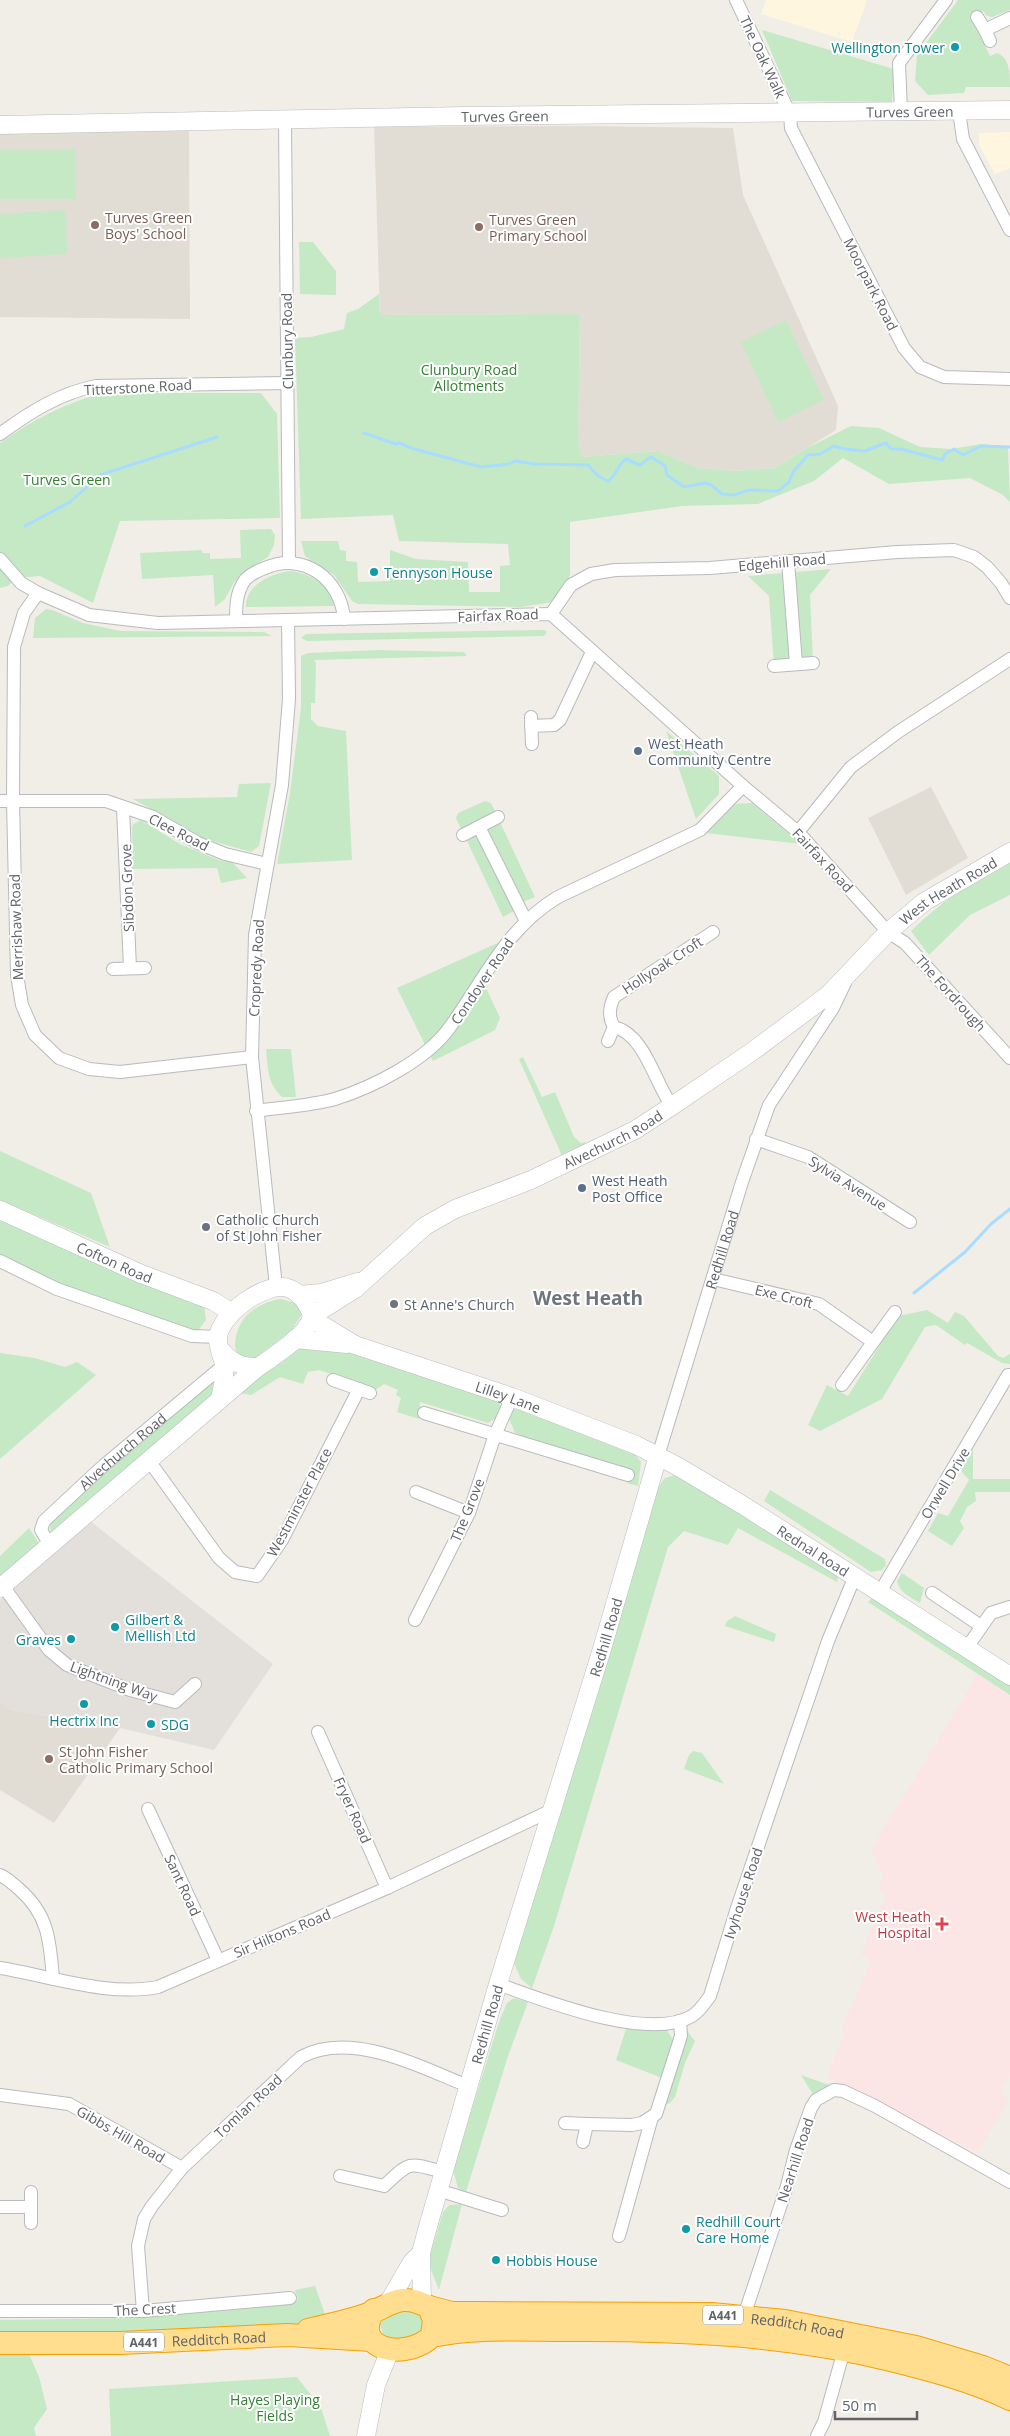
<svg xmlns="http://www.w3.org/2000/svg" width="1010" height="2436" viewBox="0 0 1010 2436" font-family="'Open Sans',sans-serif">
	<rect width="100%" height="100%" fill="#f1eee7"/>
	<path fill="#fff6df" d="M766 0H867L852 42 761 14Z
		M1010 132V168L995 174 979 145V133Z"/>
	<path fill="#e3e0dc" d="M90 1521 273 1664 214 1750 120 1728 11 1710 0 1702V1600Z"/>
	<path fill="#e1ddd5" d="M581 126 733 128 743 195 838 406 836 430 775 468 734 471 698 468 658 451 582 457 578 440 580 314 380 315 374 127Z
		M189 131 190 319 0 317V132Z
		M931 787 968 858 906 895 868 818Z
		M0 1702 11 1710 120 1728 54 1823 0 1790Z"/>
	<path fill="#fce6e5" d="M978 1674 1010 1695V2076L1000 2093 1009 2099 978 2153 827 2077 845 2032 842 2028 871 1961 861 1954 886 1894 878 1890 884 1875 871 1850Z"/>
	<path fill="#c5e9c4" d="M958 0H1010V10L992 17 987 16 983 11 971 18 990 56 997 53C1010 58 1010 74 1010 87H966L964 93 928 95 915 81 917 55Z
		M762 30 894 69 892 102 792 101Z
		M0 149H76V199H0Z
		M66 210 67 254 0 258V214Z
		M299 242H313L336 271V295L300 294Z
		M379 294 380 315 580 314 578 440 582 457 658 451 698 468 734 471 775 468 809 447 851 426 879 428 920 447 951 449 981 444 1008 447 1010 502 1003 495 970 478 889 484 843 458 814 481 758 504 682 506 570 522V576L553 602 521 607 358 604 352 601 334 575 305 556 301 541H338L340 550 346 551V561L357 562 358 582 390 581V550L416 559 468 562 469 592H500V566L510 565 508 544 399 541 393 515 301 519 295 338 311 337 344 329 347 313 358 309Z
		M786 320 824 400 778 422 741 342Z
		M102 393H261L277 414 280 518 120 521 93 603 40 576 16 578 8 586 0 588V443C32 420 64 404 102 393Z
		M271 529 275 535 274 545 268 557 245 571 234 582 225 599 215 607 213 575 142 579 140 553 202 550V553H210V559L241 558 240 530Z
		M831 569 810 595 813 663 774 666 769 596 748 576Z
		M290 571C309 573 331 585 334 606L246 607C245 585 272 573 290 571Z
		M46 609 52 610 83 623 120 631 264 632 272 636 33 638 35 618Z
		M544 630 547 632 544 636 307 641 301 638 306 634Z
		M378 650 464 652 467 656 314 660 316 663 315 703H311V719L318 726 346 731 352 860 277 864 290 793 301 708V656L308 653Z
		M666 731 719 776V794L696 819Z
		M271 783 259 846 251 852 205 839 133 799 237 797 239 784Z
		M485 801 491 803 535 897 518 904 520 908 503 917 456 818 458 813Z
		M752 803 801 844 706 833 735 804Z
		M141 820 180 844 221 861 232 862 247 878 221 883 217 868 133 869 132 825Z
		M1010 860V895L970 915 929 955 911 931C940 902 975 880 1010 860Z
		M509 938 481 977 500 1018 495 1030 433 1061 397 988Z
		M266 1049H291L296 1097H282C267 1083 268 1068 266 1049Z
		M523 1057 542 1097 555 1092 574 1137 581 1143 585 1142V1145L563 1158 519 1059Z
		M0 1151 91 1193 110 1247 0 1200Z
		M0 1215 204 1305 206 1320 197 1332 61 1285 0 1255Z
		M280 1299 296 1303 302 1314 291 1331 253 1360C249 1359 244 1359 241 1357 228 1348 239 1322 248 1314 257 1306 268 1301 280 1299Z
		M927 1310 948 1323 955 1312 964 1316 998 1356 1003 1358 1010 1354V1364L1002 1363 967 1343 965 1345 936 1325 925 1327 882 1399 820 1431 808 1425 827 1385 848 1396 898 1316Z
		M299 1345 361 1355 498 1401 502 1408 496 1418 488 1423 420 1402 419 1419 397 1412 401 1398 396 1395 398 1390 384 1384 377 1389 319 1370 308 1372 303 1384 280 1377 251 1395 239 1393Z
		M0 1353 35 1358 65 1367 77 1362 96 1375 0 1459Z
		M213 1381 217 1383 210 1403 51 1534 50 1524 106 1471Z
		M521 1406 632 1451 641 1462 638 1486 627 1483 631 1472 534 1442 515 1433 509 1418 511 1411Z
		M973 1449V1479H1010V1492H975L976 1501 967 1507 960 1521 964 1528 952 1546 928 1531 938 1513 948 1516 969 1480 961 1471Z
		M680 1474 839 1573 837 1582 738 1528 728 1545 684 1531 668 1547 554 1926 532 1988 521 1979 513 1961 657 1489 665 1478Z
		M770 1490 885 1559 886 1565 882 1570 871 1572 764 1501Z
		M29 1528 42 1548 0 1582V1556Z
		M902 1573 924 1588 920 1603C910 1597 900 1593 897 1581Z
		M875 1595 1010 1683V1695L868 1602Z
		M735 1616 776 1634 774 1642 725 1626 727 1621Z
		M693 1751 702 1753 724 1784 684 1769 689 1755Z
		M514 1998 528 2002 508 2056 466 2192 458 2188 453 2170 499 2022 507 2003Z
		M626 2029H666L674 2041 662 2078 616 2060Z
		M686 2029 695 2041 685 2063 675 2097 669 2104 666 2103Z
		M801 2075 835 2087 814 2096Z
		M462 2204 439 2290 428 2262 443 2212 449 2205Z
		M315 2286 325 2314 304 2325 0 2337V2320L135 2318 287 2305 298 2299 295 2290Z
		M404 2309 423 2314 426 2328 406 2343 384 2337 380 2325 383 2319Z
		M0 2354H29L39 2377 47 2409 34 2428 36 2436H0Z
		M297 2377 321 2408 330 2436H111L109 2389Z"/>
	<g fill="none" stroke-linecap="round" stroke-linejoin="round">
		<path stroke="#a9ddff" stroke-width="3" d="M364 433 396 444 399 443 411 448 481 467 509 464 515 461 535 464 588 465 598 476 608 481C617 475 617 465 626 459L640 465 651 457 665 466 667 475 684 487 705 483 711 485 722 494 734 495 749 490 778 491 789 482 793 472 808 455 820 454 834 446 844 449 865 451 886 443 891 449H901L942 460 945 454 954 449 963 455 981 446 1010 447
			M25 526 70 502 100 475 217 437
			M914 1293 965 1252 991 1224 1010 1209"/>
		<g stroke="#b8babe" stroke-width="14">
			<g id="street">
				<path d="M736 0 790 114 791 128 904 348 920 367 944 377 1010 379"/>
				<path d="M977 17 985 30"/>
				<path d="M990 41 985 30 1010 18"/>
				<path d="M901 111 899 63 946 0"/>
				<path d="M959 111 963 139 1010 230"/>
				<path d="M285 121 289 562"/>
				<path d="M0 434C30 412 60 393 96 386L288 383"/>
				<path d="M0 559 21 583 38 593 89 615 158 623 551 614 743 786 798 832 888 932 905 943 1010 1058"/>
				<path d="M788 561 796 664"/>
				<path d="M38 593 24 613 14 647 13 801 17 975 22 1005 35 1035 59 1058 89 1069 120 1072 252 1057"/>
				<path d="M551 614 571 585 591 574 615 570 710 568 897 552 954 550 974 557 987 567 1001 583 1010 598"/>
				<path d="M236 621C236 607 236 592 245 580 249 575 259 570 265 568 303 551 341 579 344 619"/>
				<path d="M774 666 813 663"/>
				<path d="M531 717 532 744"/>
				<path d="M531 726 554 725 560 720 592 652"/>
				<path d="M0 801H106L153 817 198 843 225 854 267 864"/>
				<path d="M123 808 130 968"/>
				<path d="M479 827 526 921"/>
				<path d="M798 832 851 767 898 732 1010 659"/>
				<path d="M463 835 498 817"/>
				<path d="M113 969 145 968"/>
				<path d="M608 1041 614 1027"/>
				<path d="M672 1106C655 1084 645 1034 614 1027 608 1017 609 1008 614 997L713 932"/>
				<path d="M256 1111C282 1107 310 1106 335 1099 373 1087 427 1060 450 1027 484 980 506 928 558 897L700 830 743 786"/>
				<path d="M756 1139 808 1157 910 1222"/>
				<path d="M0 1261 57 1289 192 1336 218 1337"/>
				<path d="M713 1279 819 1304 873 1342"/>
				<path d="M276 1287 252 1057 255 935 282 785 289 699 288 620"/>
				<path d="M333 1380 370 1393"/>
				<path d="M842 1385 895 1312"/>
				<path d="M424 1413 628 1475"/>
				<path id="s1" d="M658 1456 742 1182 769 1105 833 1008 845 983"/>
				<path d="M150 1462 219 1558 235 1572 257 1576 282 1540 359 1389"/>
				<path d="M416 1492 469 1513"/>
				<path id="s2" d="M50 1545 41 1530 44 1521 103 1466 224 1365"/>
				<path d="M3 1586 49 1650 67 1665 130 1690 175 1702 195 1684"/>
				<path d="M880 1592 1008 1375H1010"/>
				<path d="M932 1593 981 1626"/>
				<path d="M415 1620 469 1513 495 1435 512 1397"/>
				<path d="M966 1649 991 1613 1010 1607"/>
				<path d="M318 1732 387 1888"/>
				<path d="M148 1809 218 1960"/>
				<path d="M0 1875C7 1878 13 1884 19 1889 49 1915 50 1942 53 1979"/>
				<path d="M0 1968C49 1976 109 1997 158 1987L387 1888 550 1811"/>
				<path d="M498 1984C543 2000 648 2042 692 2016 699 2012 705 2003 710 1996L736 1911 828 1641 855 1576"/>
				<path d="M0 2095 69 2104 182 2168"/>
				<path d="M565 2123 587 2124 583 2142"/>
				<path d="M587 2124 632 2125 642 2123 656 2114 681 2036 680 2021"/>
				<path d="M340 2176 384 2186C411 2161 407 2162 443 2172"/>
				<path d="M438 2190 502 2210"/>
				<path d="M0 2207H31"/>
				<path d="M31 2223V2192"/>
				<path d="M619 2236 652 2117"/>
				<path d="M0 2311H143L290 2298"/>
				<path d="M143 2311 138 2246 144 2219 152 2206 182 2168 301 2057C351 2030 420 2067 468 2086"/>
				<path d="M744 2316 787 2186 796 2150 811 2108 816 2100 834 2090 843 2091 875 2106 1010 2182"/>
				<path d="M817 2436 824 2422 844 2350"/>
			</g>
		</g>
		<g stroke="#b8bcc1" stroke-width="19">
			<g id="secondary">
				<path id="s3" d="M0 125 465 116 1010 110"/>
				<path id="s4" d="M0 1210 139 1273 213 1301 231 1312"/>
				<path d="M299 1295 321 1293 357 1282"/>
				<path id="s5" d="M312 1316 355 1289 425 1226 455 1209 531 1180 635 1130 672 1106 753 1051 828 995 888 932 924 902 1010 852"/>
				<path id="s6" d="M312 1319 355 1345 512 1397 636 1445 677 1466 741 1504 1010 1676"/>
				<path d="M295 1339 347 1344"/>
				<path d="M220 1398C223 1387 225 1375 224 1364 222 1356 217 1345 218 1337 220 1315 265 1281 288 1288 300 1292 308 1304 312 1316 308 1335 274 1356 258 1367 242 1367 231 1363 221 1350"/>
				<path d="M0 1588 258 1367"/>
				<path d="M388 2303 412 2262 421 2253"/>
				<path id="s7" d="M422 2304 421 2253 427 2230 498 1984 602 1649 658 1456"/>
				<path d="M366 2436 376 2385 390 2350"/>
			</g>
		</g>
		<g stroke="#f8a000" stroke-width="24">
			<g id="highway">
				<path id="s8" d="M429 2307 452 2313H475L712 2314 785 2321 916 2347 983 2367 1010 2378"/>
				<path d="M308 2330C327 2325 349 2321 368 2314 393 2304 400 2292 429 2307L434 2320 432 2336C407 2361 349 2351 374 2310"/>
				<path d="M432 2336C474 2327 521 2330 564 2330 675 2329 783 2334 891 2360 931 2370 973 2381 1010 2399"/>
				<path id="s9" d="M0 2343H121L287 2335 372 2340"/>
			</g>
		</g>
		<use href="#street" stroke="#fff" stroke-width="12"/>
		<use href="#secondary" stroke="#fff" stroke-width="18"/>
		<use href="#highway" stroke="#ffde90" stroke-width="22"/>
	</g>
	<g fill="#0f9aa8" stroke="#fff" stroke-width="2">
		<circle cx="955" cy="47" r="5"/>
		<circle cx="374" cy="572" r="5"/>
		<circle cx="115" cy="1627" r="5"/>
		<circle cx="71" cy="1639" r="5"/>
		<circle cx="84" cy="1704" r="5"/>
		<circle cx="151" cy="1724" r="5"/>
		<circle cx="686" cy="2229" r="5"/>
		<circle cx="496" cy="2260" r="5"/>
	</g>
	<g fill="#8d6e63" stroke="#fff" stroke-width="2">
		<circle cx="95" cy="225" r="5"/>
		<circle cx="479" cy="227" r="5"/>
		<circle cx="49" cy="1759" r="5"/>
	</g>
	<g fill="#5c6f8a" stroke="#fff" stroke-width="2">
		<circle cx="638" cy="751" r="5"/>
		<circle cx="582" cy="1188" r="5"/>
	</g>
	<g fill="#6b7280" stroke="#fff" stroke-width="2">
		<circle cx="206" cy="1227" r="5"/>
		<circle cx="394" cy="1304" r="5"/>
	</g>
	<path fill="#e0444e" stroke="#fff" stroke-width="2" d="M939.5 1916.5h5v5h5v5h-5v5h-5v-5h-5v-5h5z"/>
	<g text-anchor="middle" dominant-baseline="central" stroke-width="4" stroke-linejoin="round" paint-order="stroke">
		<g fill="#fff" stroke="#8f9295" stroke-width="1">
			<rect x="703" y="2305.5" width="40" height="19" rx="4"/>
			<rect x="124" y="2332.5" width="40" height="19" rx="4"/>
		</g>
		<g font-size="12" font-weight="bold" fill="#5f6368">
			<text x="723" y="2315">A441</text>
			<text x="144" y="2342">A441</text>
		</g>
		<g font-size="14" fill="#0d838f" stroke="#fff" text-anchor="start">
			<text x="945" y="47" text-anchor="end">Wellington Tower</text>
			<text x="384" y="572">Tennyson House</text>
			<text x="125" y="1619">Gilbert &amp;<tspan x="125" dy="16">Mellish Ltd</tspan></text>
			<text x="61" y="1639" text-anchor="end">Graves</text>
			<text x="84" y="1720" text-anchor="middle">Hectrix Inc</text>
			<text x="161" y="1724">SDG</text>
			<text x="696" y="2221">Redhill Court<tspan x="696" dy="16">Care Home</tspan></text>
			<text x="506" y="2260">Hobbis House</text>
		</g>
		<g font-size="14" fill="#5f6368" stroke="#fff">
			<text transform="translate(763 57) rotate(65)">The Oak Walk</text>
			<text stroke="none"><textPath href="#s3" startOffset="910">Turves Green</textPath></text>
			<text stroke="none"><textPath href="#s3" startOffset="505">Turves Green</textPath></text>
			<text transform="translate(871 284) rotate(63)">Moorpark Road</text>
			<text transform="translate(287 341) rotate(-91)">Clunbury Road</text>
			<text transform="translate(138 387) rotate(-3)">Titterstone Road</text>
			<text transform="translate(782 562) rotate(-5)">Edgehill Road</text>
			<text transform="translate(498 615) rotate(-2)">Fairfax Road</text>
			<text transform="translate(179 832) rotate(27)">Clee Road</text>
			<text transform="translate(823 860) rotate(47)">Fairfax Road</text>
			<text transform="translate(127 888) rotate(-92)">Sibdon Grove</text>
			<text stroke="none"><textPath href="#s5" startOffset="772">West Heath Road</textPath></text>
			<text transform="translate(16 927) rotate(-92)">Merrishaw Road</text>
			<text transform="translate(662 965) rotate(-33)">Hollyoak Croft</text>
			<text transform="translate(256 968) rotate(-87)">Cropredy Road</text>
			<text transform="translate(482 981) rotate(-56)">Condover Road</text>
			<text transform="translate(951 993) rotate(48)">The Fordrough</text>
			<text stroke="none"><textPath href="#s5" startOffset="352">Alvechurch Road</textPath></text>
			<text transform="translate(848 1183) rotate(32)">Sylvia Avenue</text>
			<text stroke="none"><textPath href="#s1" startOffset="216">Redhill Road</textPath></text>
			<text stroke="none"><textPath href="#s4" startOffset="126">Cofton Road</textPath></text>
			<text transform="translate(784 1296) rotate(14)">Exe Croft</text>
			<text stroke="none"><textPath href="#s6" startOffset="212">Lilley Lane</textPath></text>
			<text stroke="none"><textPath href="#s2" startOffset="132">Alvechurch Road</textPath></text>
			<text transform="translate(945 1483) rotate(-59)">Orwell Drive</text>
			<text transform="translate(299 1502) rotate(-62)">Westminster Place</text>
			<text transform="translate(467 1510) rotate(-68)">The Grove</text>
			<text stroke="none"><textPath href="#s6" startOffset="555">Rednal Road</textPath></text>
			<text stroke="none"><textPath href="#s7" startOffset="694">Redhill Road</textPath></text>
			<text transform="translate(114 1681) rotate(20)">Lightning Way</text>
			<text transform="translate(353 1810) rotate(66)">Fryer Road</text>
			<text transform="translate(183 1885) rotate(65)">Sant Road</text>
			<text transform="translate(743 1893) rotate(-72)">Ivyhouse Road</text>
			<text transform="translate(282 1933) rotate(-23)">Sir Hiltons Road</text>
			<text stroke="none"><textPath href="#s7" startOffset="289">Redhill Road</textPath></text>
			<text transform="translate(248 2106) rotate(-43)">Tomlan Road</text>
			<text transform="translate(121 2134) rotate(30)">Gibbs Hill Road</text>
			<text transform="translate(795 2160) rotate(-72)">Nearhill Road</text>
			<text transform="translate(145 2309) rotate(-3)">The Crest</text>
			<text stroke="none"><textPath href="#s8" startOffset="370">Redditch Road</textPath></text>
			<text stroke="none"><textPath href="#s9" startOffset="219">Redditch Road</textPath></text>
		</g>
		<g font-size="14" fill="#785e54" stroke="#fff" text-anchor="start">
			<text x="105" y="217">Turves Green<tspan x="105" dy="16">Boys' School</tspan></text>
			<text x="489" y="219">Turves Green<tspan x="489" dy="16">Primary School</tspan></text>
			<text x="59" y="1751">St John Fisher<tspan x="59" dy="16">Catholic Primary School</tspan></text>
		</g>
		<g font-size="14" fill="#328232" stroke="#fff">
			<text x="469" y="369">Clunbury Road<tspan x="469" dy="16">Allotments</tspan></text>
			<text x="67" y="479">Turves Green</text>
			<text x="275" y="2399">Hayes Playing<tspan x="275" dy="16">Fields</tspan></text>
		</g>
		<g font-size="14" fill="#4e5e75" stroke="#fff" text-anchor="start">
			<text x="648" y="743">West Heath<tspan x="648" dy="16">Community Centre</tspan></text>
			<text x="592" y="1180">West Heath<tspan x="592" dy="16">Post Office</tspan></text>
		</g>
		<g font-size="14" fill="#5b616d" stroke="#fff" text-anchor="start">
			<text x="216" y="1219">Catholic Church<tspan x="216" dy="16">of St John Fisher</tspan></text>
			<text x="404" y="1304">St Anne's Church</text>
		</g>
		<g font-size="14" fill="#be3a42" stroke="#fff" text-anchor="end">
			<text x="931" y="1916">West Heath<tspan x="931" dy="16">Hospital</tspan></text>
		</g>
		<g font-size="19" font-weight="bold" fill="#6f757a" stroke="#fff">
			<text x="588" y="1298">West Heath</text>
		</g>
	</g>
	<path d="M835 2411v8h82v-8" fill="none" stroke="#5f6368" stroke-width="2.5"/>
	<text x="842" y="2411" font-size="15" fill="#5f6368" stroke="#ffffff" stroke-width="4" paint-order="stroke">50 m</text>
</svg>
